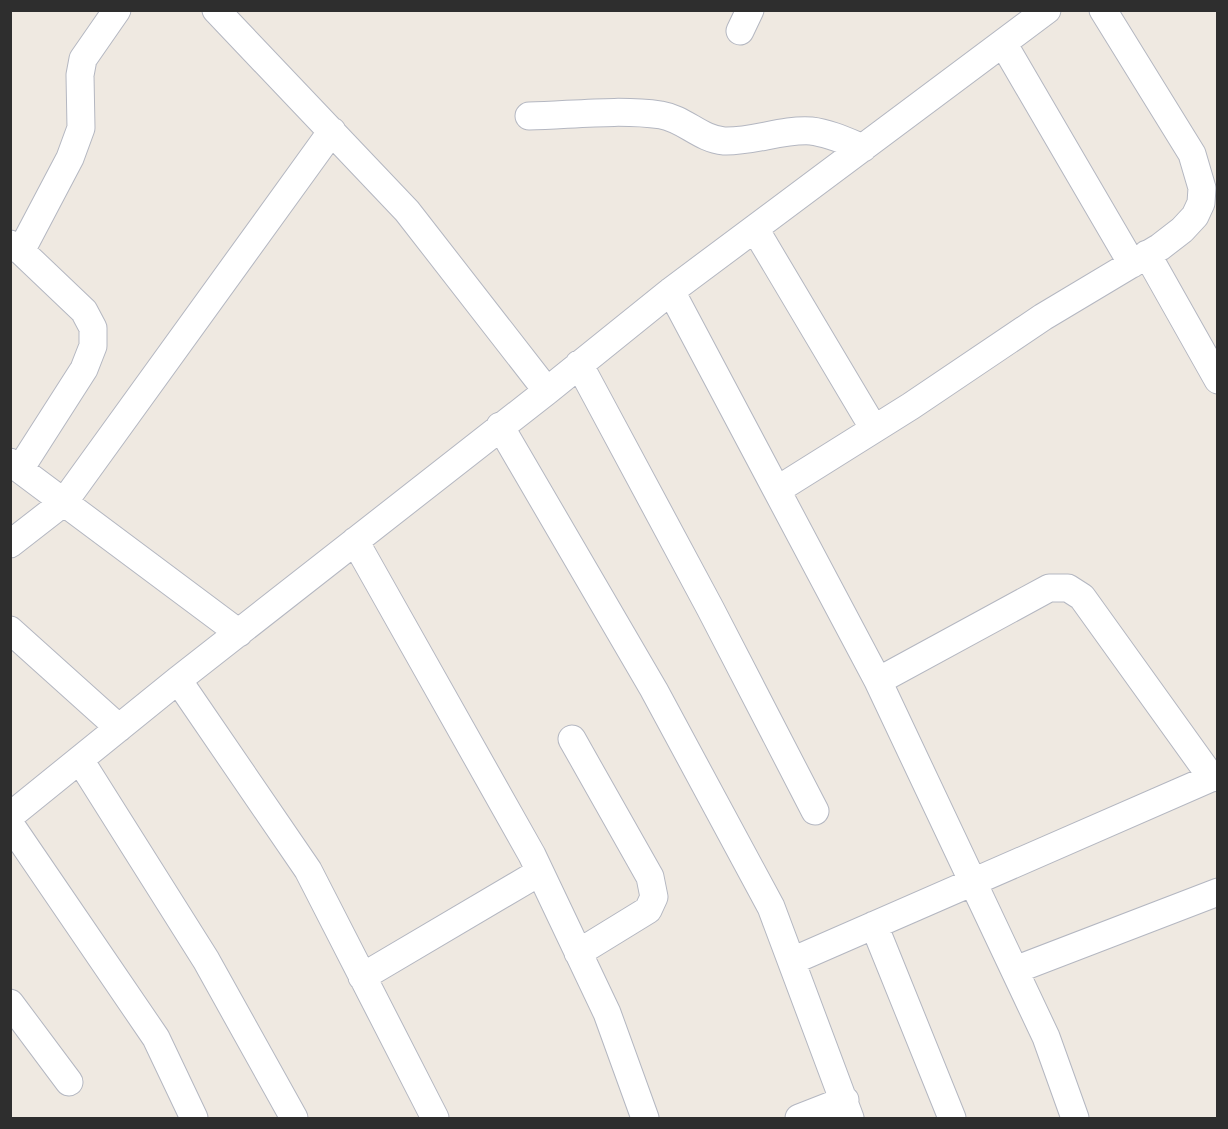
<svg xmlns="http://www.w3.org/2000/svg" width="1228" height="1129" viewBox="0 0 1228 1129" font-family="'Nunito Sans',sans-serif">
	<rect width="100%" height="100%" fill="#efe9e1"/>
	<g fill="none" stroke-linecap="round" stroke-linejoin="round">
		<g stroke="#b4b7c1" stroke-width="29">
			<path id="minor" d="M216 10 407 211 547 391
				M740 31 750 10
				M1003 43 1132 264
				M529 116C572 115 618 109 661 115 685 119 700 139 724 141 753 142 782 129 811 131 829 133 846 141 863 148
				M755 229 874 429
				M10 244 21 251 84 311 93 328V346L84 369 20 469
				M21 251 70 158 81 128 80 75 83 59 117 10
				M1147 254 1218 380
				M671 291 878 681 1046 1037 1075 1118
				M579 364 710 608 815 811
				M500 426 654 690 771 907 850 1118
				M10 462 239 633
				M777 490 911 406 1043 317 1160 247 1182 230 1195 216 1201 203 1202 188 1192 154 1103 10
				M355 541 532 855 607 1013 645 1118
				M10 544 64 502 332 131
				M10 630 119 728
				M178 680 308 870 435 1118
				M878 681 1049 588H1068L1082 597 1212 778
				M572 739 650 877 654 897 648 910 578 953
				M80 760 206 960 294 1118
				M10 816 178 680 547 391 671 291 1047 10
				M10 824 156 1038 194 1118
				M874 925 952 1118
				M792 961 1218 775
				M1015 970 1218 892
				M362 977 540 872
				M10 1003 69 1082
				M799 1118 845 1100"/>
		</g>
		<use href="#minor" stroke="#fff" stroke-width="27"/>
	</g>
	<rect width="1228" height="1129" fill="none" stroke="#2e2e2e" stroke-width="24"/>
</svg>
